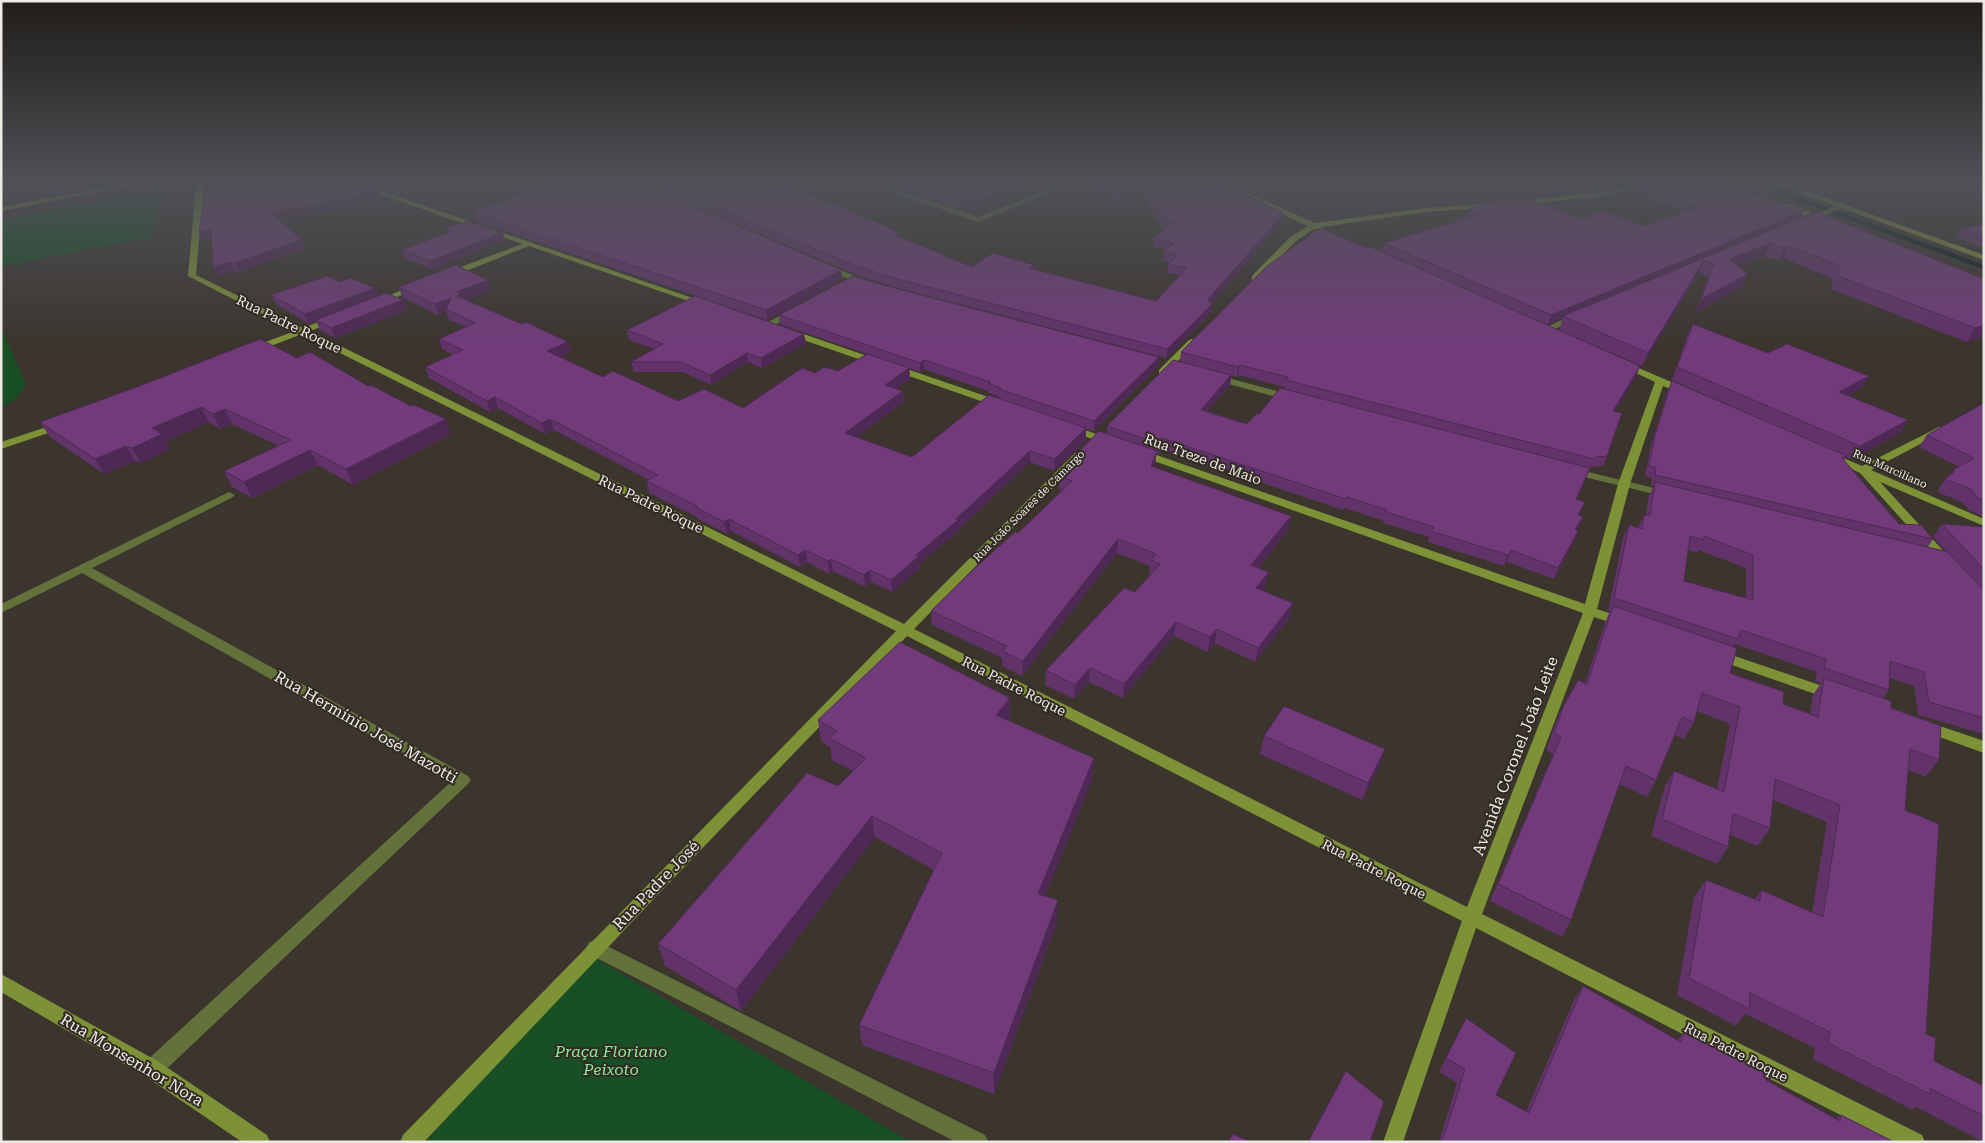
<svg xmlns="http://www.w3.org/2000/svg" width="1985" height="1143" viewBox="0 0 1985 1143" font-family="'Roboto Serif',serif">
	<rect width="100%" height="100%" fill="#3b352e"/>
	<path fill="#184f24" d="M163 189 152 237 1 266V220Z
		M1 328 26 385 14 400 1 408Z
		M595 958 911 1142H425Z"/>
	<g fill="none" stroke-linecap="round" stroke-linejoin="round">
		<path stroke="#0d1f1f" stroke-width="4.5" d="M1758 184 1984 267"/>
		<path fill="#63723b" fill-rule="evenodd" d="M680 184H691L658 196 651 194Z
			M869 184H880L978 217 1060 184 1067 186 978 222Z
			M1264 184H1277L1240 194 1236 192Z
			M1578 184H1588L1607 194 1600 196Z
			M1840 204 1847 206 1811 221 1804 219Z
			M824 265H830L870 283 863 285 824 269Z
			M794 308 798 311 797 313 771 327H765L763 325Z
			M1575 314 1578 315V319L1548 332H1542L1540 330Z
			M1213 374 1295 396 1296 398 1291 401 1210 379V375Z
			M1572 468 1670 492 1672 494 1666 497 1568 473 1566 471Z
			M229 492 235 495 233 497 92 568 468 776 471 780 468 784 159 1076 152 1079 145 1076 142 1069 145 1062 452 781 82 573 1 613V604Z
			M595 940 985 1135 988 1142H956L589 954 586 948 589 942Z"/>
		<path fill="#7d9237" fill-rule="evenodd" d="M123 184H139L1 211V207Z
			M196 184H204L196 275 303 328 331 317H337V321L310 331 904 624 1075 453H1083L1084 455 1083 457 914 629 1467 907 1583 613 1137 455 1136 453 1137 451H1145L1585 604 1618 484 1655 382 1619 365 1621 363H1627L1690 390V394L1686 395 1663 386 1630 484 1597 609 1627 619 1629 622 1627 625 1622 626 1594 617 1482 914 1922 1135 1925 1142H1893L1476 928 1403 1142H1383L1462 921 907 636 665 887 424 1142H400L403 1135 896 631 302 334 258 351H252V347L295 331 188 276Z
			M350 184H361L710 304 703 306 529 246 451 277H445V273L522 244Z
			M1217 184H1227L1315 223 1426 208 1494 203 1498 205 1494 207 1426 212 1322 227V230L1314 229 1296 241 1258 280H1252V276L1290 237 1308 226Z
			M1645 184H1661L1603 196 1519 205 1515 203 1519 201 1603 192Z
			M1776 184H1787L1984 255V260Z
			M1784 204H1790L1828 220 1821 222 1784 208Z
			M413 285 420 287 381 304 374 302Z
			M789 329 879 360 881 362 876 365 873 364 786 334 784 332Z
			M1192 339 1197 342 1165 374H1159V370L1189 340Z
			M895 365 1003 402 1004 404 999 407 995 406 892 370 890 368Z
			M62 422 67 425 66 427 1 449V442Z
			M1070 425 1114 440 1115 442 1110 445 1066 430 1065 428Z
			M1939 427 1943 428 1944 430 1943 432 1871 470 1984 519V526L1880 482 1949 557 1951 560 1945 564 1941 563 1860 473 1825 456 1830 453 1834 454 1862 466Z
			M1717 650 1837 691 1839 695 1837 699 1832 700 1712 658 1710 655 1712 652Z
			M1925 721 1984 741V753L1920 730 1918 726 1920 722Z
			M1 974 159 1062 267 1135 270 1142H242L145 1076 1 992Z"/>
	</g>
	<path fill="#613369" fill-rule="evenodd" d="M367 184H423L394 193Z
		M534 184H783L900 233V237L972 267 1034 270 1156 301 1180 275 1167 273 1168 264 1170 262 1163 261 1164 252 1166 250 1153 247 1154 238 1166 229 1163 228 1142 196 1119 201 1088 184H1223L1282 222 1212 303 1211 313 1166 358 891 286 857 275 666 194 665 187 655 190 842 279 767 320 475 221 472 212 544 187Z
		M891 184H1039L977 209 964 210Z
		M1610 184H1724L1799 219 1984 279V336L1967 342 1831 289 1833 279 1783 258 1778 260 1765 256 1738 266 1748 274 1742 287 1696 312 1708 277 1699 272 1642 366 1559 330 1563 318 1548 325 1382 252 1384 243 1468 218H1466L1469 209 1583 219 1644 226 1684 211 1632 192 1635 184 1619 187Z
		M1900 184H1980L1915 190Z
		M379 189 382 197 345 209 342 208 324 213 278 219 306 249 238 272 235 271 217 276 213 267 212 239 203 241 199 232Z
		M1984 224V248L1957 237 1962 229Z
		M445 228 505 240 433 269 404 258 401 250 447 233Z
		M488 280 491 290 466 300 522 324 568 342 571 352 560 357 603 377 678 401 743 408 815 373 838 371 909 368 910 379 896 389 903 391 904 402 856 437 912 457 1086 428V440L1054 471 1030 462 958 530V531L919 564 920 568 892 592 871 582 865 587 833 571 829 574 807 562 800 567 731 531 727 534 698 519 697 517 649 493 647 481 649 480 554 430 545 434 498 408 490 412 429 378 425 367 454 355 442 349 439 339 466 327 449 320 446 311 438 315 402 297 399 287Z
		M339 282 375 288 378 296 403 300 407 310 335 338 320 330 316 321 309 324 276 304 271 295Z
		M883 285 1159 357 1158 366 1094 431 999 399V396L988 393V391L924 369 920 372 780 324 779 315Z
		M1693 324 1768 353 1869 376 1862 388 1848 396 1908 420 1900 433 1853 459 1846 457 1844 461 1899 524 1933 539 1928 547 1946 551 1933 537 1942 524 1984 527V734L1918 715 1914 686 1889 678V690L1883 698 1939 760 1925 777 1908 770 1905 810 1926 1034 1934 1061 1984 1086V1142L1916 1107 1913 1110 1813 1059 1815 1048 1745 1014 1736 1026 1677 995 1694 897 1706 880 1755 899 1761 890 1812 913 1827 822 1773 800 1770 828 1758 846 1730 835 1728 847 1717 864 1651 836 1664 788 1674 771 1717 789 1730 724 1697 711 1694 722 1684 739 1675 735 1656 780 1647 797 1619 784 1571 920 1562 937 1490 901 1553 754 1546 750 1556 722 1564 705 1585 683 1605 623 1610 611H1608L1623 538 1629 525 1638 528 1644 515H1646L1649 495 1654 486 1651 485 1652 478 1645 476 1651 445 1668 390 1672 381 1755 416 1672 380 1687 336ZM1688 550 1697 553 1698 550 1746 568V598L1684 581ZM1735 644 1817 672 1815 681 1821 683 1813 695 1810 714 1783 704 1730 673 1733 647Z
		M627 330 806 343 762 368 748 362 711 385 683 372H634L631 362 654 349 629 340Z
		M1181 352 1640 366 1636 376 1615 411 1607 456 1603 466 1591 467 1577 499 1579 515 1583 517 1577 530 1578 531 1574 542 1554 579 1507 562 1504 566 1428 542 1429 537 1383 523 1384 521 1344 508 1343 510 1161 449 1159 454H1156L1154 467 1288 530 1258 568 1266 586 1263 590 1290 617 1255 662 1215 643 1208 652 1174 636 1123 698 1089 682 1074 699 1045 685 1046 670 1135 592 1151 574 1149 573 1150 566 1117 553 1022 676 1002 666V658L932 625 931 611 1018 533 1062 491 1059 490 1060 477 1068 468V463L1107 434V426L1180 361ZM1231 375 1237 377 1238 375 1285 387V389L1259 414 1247 424 1207 411 1230 385Z
		M297 358 368 386 451 434 353 485 318 465 252 498 232 487 224 471 279 446 232 424 220 429 209 422 166 441 170 449 141 463 135 461 104 474 50 437 40 422Z
		M1984 403V517L1969 510 1962 502 1937 492 1945 479 1950 476 1953 470 1959 467 1919 447 1927 435Z
		M1010 698V720L1009 721 1092 780 1045 896 1057 922 994 1094 862 1045 859 1025 934 870 875 837 741 1011 665 966 658 944 838 786 853 771 832 760 830 747 821 742 818 720Z
		M1264 736 1379 767 1362 800 1260 754Z
		M1583 986 1678 1040 1685 1030 1766 1080 1836 1119 1841 1115 1894 1142H1439L1457 1083 1439 1072 1466 1018 1496 1095 1526 1112 1574 1000Z"/>
	<path fill="#4f2955" d="M395 184H423L394 193 391 185Z
		M654 184H674L665 186V187L655 190Z
		M1019 184H1039L977 209 964 210V202Z
		M1620 184H1635L1619 187Z
		M1918 184H1980L1915 190Z
		M1143 188 1142 196 1119 201V193Z
		M379 189 382 197 345 209 342 201Z
		M339 199 342 208 324 213 272 220 269 211Z
		M1803 211 1799 219 1563 316V318L1548 325 1551 315Z
		M1284 213 1282 222 1207 309 1208 299Z
		M211 230 215 239 203 241 199 232Z
		M503 233 505 240 433 269 430 261Z
		M302 240 306 249 238 272 234 263Z
		M1771 243 1765 256 1724 271 1729 259Z
		M1789 246 1783 258 1778 260 1784 248Z
		M1704 260 1699 272 1642 366 1648 353Z
		M231 262 235 271 217 276 213 267Z
		M1034 265V274L1029 268Z
		M841 270 842 279 767 320 766 310Z
		M1748 274 1742 287 1696 312 1701 299Z
		M488 280 491 290 464 301 457 296V292Z
		M375 288 378 297 316 320V321L309 324 305 314Z
		M451 298 446 309V311L438 315 435 304Z
		M403 300 407 310 335 338 331 328Z
		M1212 304 1211 313 1166 358 1167 349Z
		M1984 325V336L1967 342 1975 328Z
		M804 334 806 343 762 368 761 358Z
		M568 342 571 352 550 362 547 351Z
		M747 353 748 362 711 385 710 375Z
		M1159 357 1158 366 1094 431V421Z
		M924 360V369L920 372V363Z
		M1240 365 1238 375 1237 377 1238 367Z
		M1640 366 1636 376 1609 421 1613 411Z
		M909 368 910 379 885 396V385Z
		M1231 375 1230 385 1199 420 1201 410Z
		M1869 376 1862 388 1833 404 1839 392Z
		M903 391 904 402 846 444 845 433Z
		M495 397 498 408 490 412 487 401Z
		M201 407 209 422 166 441 170 449 141 463 132 448 152 428Z
		M225 409 232 424 220 429 213 414Z
		M446 419 451 434 353 485 346 469Z
		M550 419 554 430 545 434 542 423Z
		M1908 420 1900 433 1853 459 1860 446Z
		M1086 428V440L1054 471 1055 459Z
		M1162 438 1161 449 1159 454 1160 444Z
		M126 446 135 461 104 474 95 459Z
		M310 450 318 465 252 498 244 482Z
		M1030 451V462L958 530V531L919 564 920 568 892 592 891 580 916 555 956 519Z
		M1157 451 1155 464 1150 479 1151 466Z
		M1291 516 1288 530 1249 579 1251 565Z
		M1583 517 1578 528 1570 540 1575 529Z
		M729 519 731 531 727 534 724 522Z
		M1578 531 1574 542 1554 579 1558 568Z
		M1118 539 1117 553 1022 676 1023 661Z
		M806 550 807 562 800 567 798 555Z
		M1511 550 1507 562 1504 566 1508 555Z
		M831 559 833 571 829 574 828 561Z
		M870 570 871 582 865 587 864 575Z
		M1269 572 1266 586 1254 602 1256 588Z
		M1293 603 1290 617 1255 662 1258 648Z
		M1176 622 1174 636 1123 698 1124 684Z
		M1217 629 1215 643 1208 652 1210 637Z
		M1090 668 1089 682 1074 699 1075 685Z
		M1010 698V720L996 736V715Z
		M1385 749 1379 767 1362 800 1368 783Z
		M1094 758 1092 780 1037 915 1038 894Z
		M872 816 875 837 741 1011 736 990Z
		M1058 900 1057 922 994 1094V1073Z"/>
	<path fill="#713b7a" stroke="#4f2955" fill-rule="evenodd" d="M207 184H365L379 189 342 201 339 199 321 205 269 211 302 240 234 263 231 262 213 267 211 230 199 232Z
		M552 184H641L841 270 766 310 472 212Z
		M671 184H783L861 215 900 233 895 235 972 267 993 253 1034 265 1029 268 1156 301 1187 268 1168 264 1177 255 1164 252 1174 243 1154 238 1174 221 1164 219 1143 188 1119 193 1103 184H1223L1284 213 1208 299 1212 304 1167 349 890 277 856 266 665 186Z
		M914 184H1019L977 201 964 202Z
		M1635 184H1724L1803 211 1551 315 1384 243 1482 214 1469 209 1496 200 1526 198 1583 219 1603 211 1644 226 1698 207Z
		M1816 212 1984 279V325L1975 328 1838 276 1840 266 1789 246 1784 248 1771 243 1729 259 1748 274 1701 299 1714 264 1704 260 1648 353 1563 316Z
		M468 221 503 233 430 261 401 250 453 231 445 228Z
		M1984 224V237L1962 229Z
		M1320 228 1366 248 1371 247 1640 366 1613 411 1622 413 1607 456 1595 457 1594 459 1286 380 1288 377 1240 365 1238 367 1181 352 1266 267Z
		M456 265 488 280 457 292 461 294 457 296 522 324 526 322 568 342 547 351 603 377 613 371 678 401 704 389 743 408 802 368 815 373 824 367 838 371 867 354 909 368 885 385 903 391 845 433 912 457 989 395 1086 428 1055 459 1030 451 956 519 958 520 916 555 919 556 891 580 870 570 864 575 831 559 828 561 806 550 798 555 729 519 724 522 695 507 697 506 647 481 658 475 550 419 542 423 495 397 487 401 425 367 463 350 439 339 475 323 446 309 451 298 435 304 399 287Z
		M327 276 339 282 350 278 375 288 305 314 271 295Z
		M853 276 883 285 1159 357 1094 421 999 389 1001 388 988 383 990 382 924 360 920 363 779 315Z
		M386 293 403 300 331 328 316 320Z
		M695 296 804 334 761 358 747 353 710 375 681 362H631L663 344 627 330Z
		M1693 324 1768 353 1787 344 1869 376 1839 392 1908 420 1860 446 1677 367Z
		M260 339 297 358 310 352 368 386 371 385 411 406 414 405 446 419 346 469 310 450 244 482 224 471 291 440 225 409 213 414 201 407 152 428 162 434 132 448 126 446 95 459 40 422 137 387Z
		M1173 360 1231 375 1201 410 1247 424 1257 413 1259 414 1280 388 1590 468 1576 499 1585 502 1578 515 1583 517 1575 529 1578 531 1558 568 1511 550 1508 555 1431 531 1434 527 1386 512 1387 510 1347 497 1346 499 1162 438 1160 444 1107 426Z
		M1672 381 1847 456 1842 458 1899 524 1921 525 1933 539 1655 475 1656 468 1649 466 1655 435Z
		M1984 403V500L1978 498 1971 489 1945 479 1955 471 1953 470 1974 458 1927 435Z
		M1099 431 1157 451 1151 466 1291 516 1251 565 1269 572 1256 588 1293 603 1258 648 1217 629 1210 637 1176 622 1124 684 1090 668 1075 685 1046 670 1124 588 1135 592 1160 564 1151 560 1156 554 1118 539 1023 661 1002 651 1007 646 931 611 974 569 1015 532 1018 533 1072 481 1060 477 1072 464 1068 463Z
		M1655 482 1948 552 1984 590V718L1929 702 1924 672 1890 661 1889 690 1824 668 1826 659 1741 630 1738 639 1614 598 1629 525 1642 529 1644 515 1650 516ZM1690 536 1704 540V536L1753 555V600L1684 581Z
		M1942 524 1984 527V569Z
		M1613 606 1737 648 1730 673 1784 692 1783 704 1818 717 1824 678 1891 701V708L1941 726 1939 760 1910 749 1905 810 1939 824 1926 1034 1936 1038 1934 1061 1984 1086V1116L1931 1089 1930 1094 1828 1043 1830 1032 1750 993 1749 1009 1689 978 1706 880 1760 901 1761 890 1823 917 1840 805 1775 779 1770 828 1733 814 1728 847 1662 819 1674 771 1724 792 1740 707 1702 693 1694 722 1682 717 1656 780 1626 766 1571 920 1498 884 1561 737 1554 733 1564 705 1578 680 1587 684Z
		M900 642 1010 698 996 715 1094 758 1038 894 1058 900 994 1073 859 1025 942 853 872 816 736 990 658 944 807 773 838 786 866 758 829 738 837 731 818 720Z
		M1284 706 1385 749 1368 783 1264 736Z
		M1583 986 1681 1042 1685 1030 1767 1074 1766 1080 1840 1121 1841 1115 1894 1142H1441L1447 1127 1465 1069 1446 1058 1466 1018 1516 1053 1496 1095 1529 1113Z
		M1346 1071 1384 1102 1370 1142H1308Z
		M1233 1134 1251 1142H1228Z"/>
	<linearGradient id="sky" x2="0" y2="1"><stop stop-color="#201d19"/><stop offset="0.53" stop-color="#4f5157"/><stop offset="1" stop-color="#4f5157" stop-opacity="0"/></linearGradient>
	<rect width="1985" height="344" fill="url(#sky)"/>
	<g text-anchor="middle" dominant-baseline="central" stroke-width="4" stroke-linejoin="round" paint-order="stroke">
		<g font-size="11" fill="#eeeae6" stroke="#312b24">
			<text transform="translate(1890 469) rotate(24)">Rua Marciliano</text>
			<text transform="translate(1029 506) rotate(-45)">Rua João Soares de Camargo</text>
		</g>
		<g font-size="14" fill="#eeeae6" stroke="#312b24">
			<text transform="translate(289 324) rotate(26)">Rua Padre Roque</text>
			<text transform="translate(1203 459) rotate(20)">Rua Treze de Maio</text>
			<text transform="translate(651 504) rotate(26)">Rua Padre Roque</text>
			<text transform="translate(1014 686) rotate(27)">Rua Padre Roque</text>
			<text transform="translate(1374 869) rotate(27)">Rua Padre Roque</text>
			<text transform="translate(1736 1052) rotate(27)">Rua Padre Roque</text>
		</g>
		<g font-size="16" fill="#eeeae6" stroke="#312b24">
			<text transform="translate(366 727) rotate(30)">Rua Hermínio José Mazotti</text>
			<text transform="translate(1515 756) rotate(-69)">Avenida Coronel João Leite</text>
			<text transform="translate(656 885) rotate(-46)">Rua Padre José</text>
			<text transform="translate(132 1060) rotate(31)">Rua Monsenhor Nora</text>
		</g>
		<g font-size="16" font-style="italic" fill="#8beb99" stroke="#312b24">
			<text x="611" y="1051">Praça Floriano<tspan x="611" dy="18">Peixoto</tspan></text>
		</g>
	</g>
	<rect width="1985" height="1143" fill="none" stroke="#eeeae6" stroke-width="5"/>
</svg>
